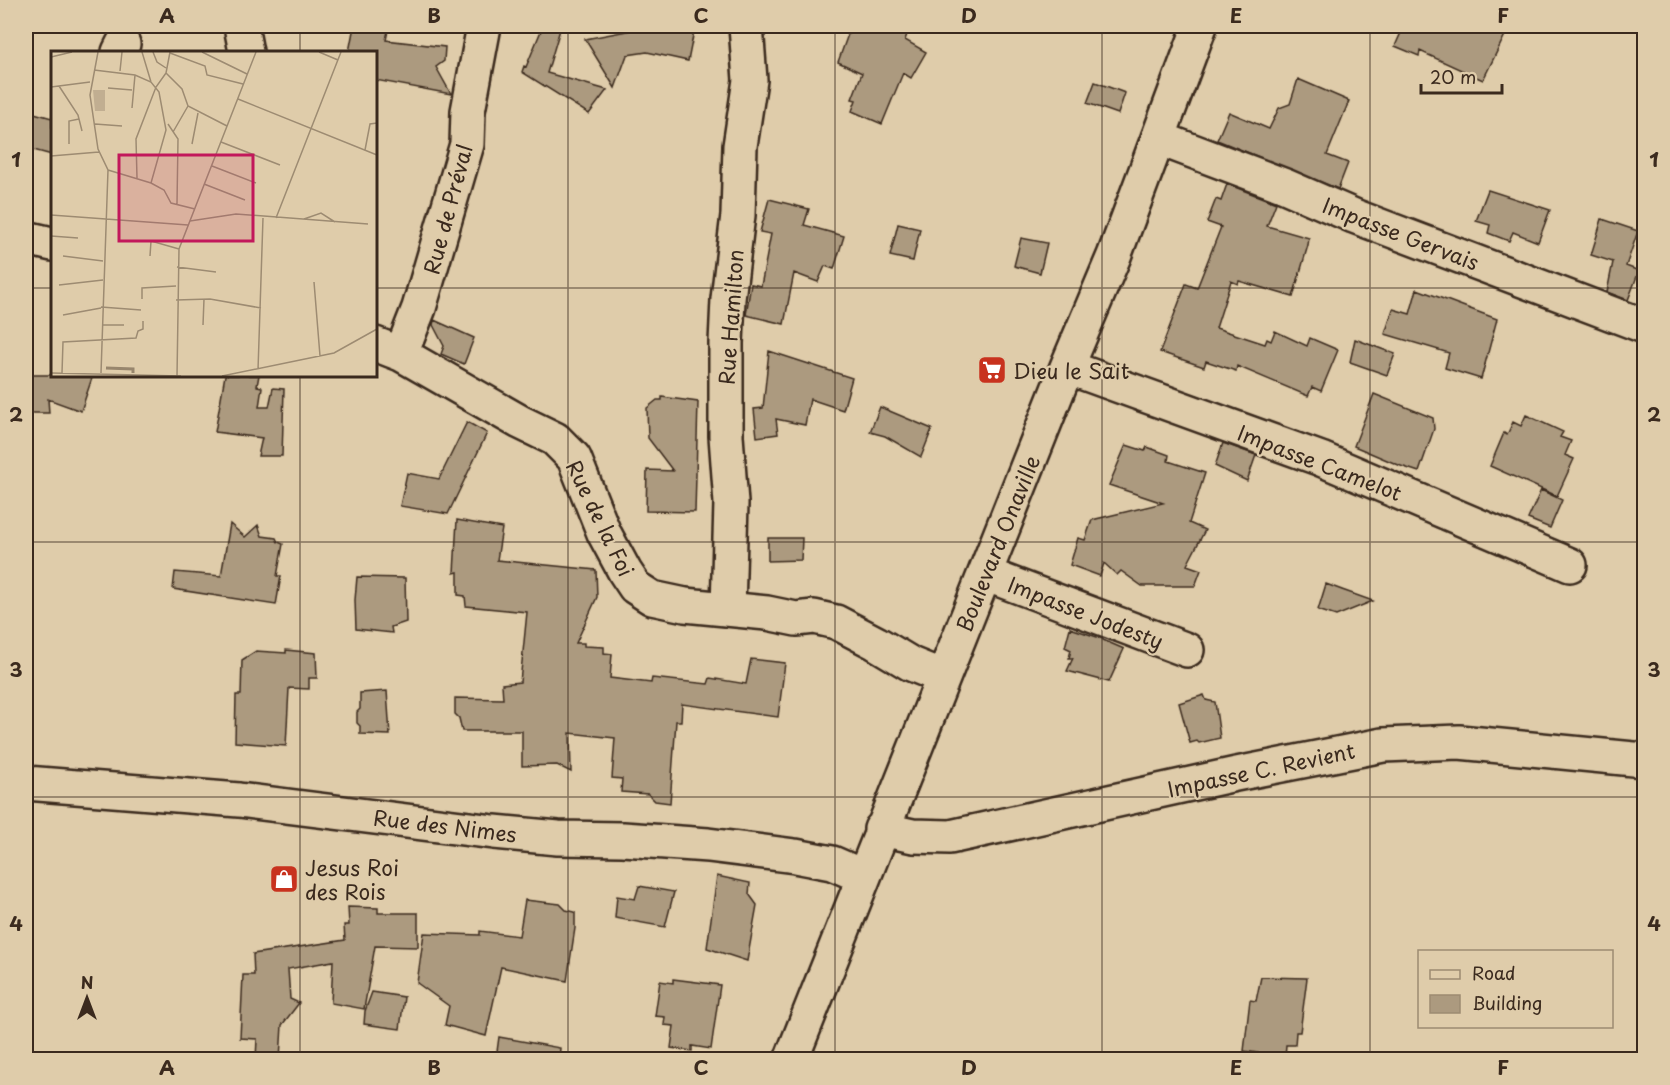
<svg xmlns="http://www.w3.org/2000/svg" width="1670" height="1085" viewBox="0 0 1670 1085" font-family="'Playpen Sans',sans-serif">
	<rect width="100%" height="100%" fill="#dfccaa"/>
	<filter id="ink" filterUnits="userSpaceOnUse"><feTurbulence type="fractalNoise" baseFrequency=".0167" numOctaves="2"/><feDisplacementMap in="SourceGraphic" scale="12" xChannelSelector="R" yChannelSelector="G"/><feConvolveMatrix kernelMatrix="1 2 1 2 8 2 1 2 1" color-interpolation-filters="sRGB"/></filter>
	<g filter="url(#ink)">
		<path fill="#ac9a7f" stroke="#3b2a1e" stroke-width="1.5" d="M354 26H389L386 40 445 47 444 61 436 67 451 94 375 80V52H349Z
			M543 26H561L547 73 607 90 589 114 522 72 524 66 526 67Z
			M653 26H695L688 61 647 52 627 55 615 88 585 39Z
			M851 26H910L905 40 926 52 911 78 903 73 882 124 852 111 856 100 852 99 862 73 838 62Z
			M1404 26H1492L1506 33 1483 80 1420 51 1419 56 1395 46Z
			M1298 79 1349 101 1327 155 1348 163 1338 189 1217 140 1229 112 1269 129 1279 108 1290 104Z
			M1095 82 1125 93 1118 114 1087 103Z
			M34 113 52 118V155L26 148Z
			M1227 184 1276 203 1267 226 1309 238 1308 245 1293 297 1239 281 1238 284 1231 281 1216 328 1265 344 1267 339 1271 341 1275 331 1307 346 1310 338 1338 350 1321 391 1312 387 1308 396 1237 366 1236 371 1206 361 1204 367 1160 352 1186 284 1197 288 1221 227 1207 222 1216 199 1221 201Z
			M1488 190 1550 210 1538 242 1513 232 1509 241 1488 233 1490 225 1476 221Z
			M769 199 809 209 804 225 844 236 834 269 825 266 818 282 794 273 784 324 746 315 751 284 761 286 771 234 760 232Z
			M1602 219 1638 231 1626 266 1639 271 1628 300 1607 292 1613 262 1591 255Z
			M898 224 920 229 913 261 890 256Z
			M1021 238 1047 243 1040 273 1014 266Z
			M1417 289 1497 319 1481 379 1445 368 1449 353 1385 334 1393 309 1410 314Z
			M434 320 474 338 464 364 441 354 444 346 433 325Z
			M1355 339 1395 354 1387 375 1350 362Z
			M769 351 852 378 843 410 810 399 805 425 776 419 778 434 757 437 754 409 763 408Z
			M26 375H93L81 411 48 399 49 413H26Z
			M225 375H259L257 386 262 387 259 407H269L273 388 284 389 282 456H258L262 438 215 432Z
			M1374 394 1433 418 1434 429 1419 472 1401 466 1354 446Z
			M662 397 698 402 695 512 646 511 647 470 673 471 648 438 647 408 657 400H662Z
			M880 407 932 429 921 457 885 436 870 432Z
			M1526 415 1563 432 1560 437 1571 441 1565 455 1574 459 1557 496 1490 466 1504 433 1507 435 1513 422 1521 426Z
			M467 422 487 433 448 514 400 506 407 473 439 479Z
			M1223 443 1256 455 1247 481 1215 466Z
			M1126 445 1145 451 1147 447 1169 455 1168 461 1205 473 1189 523 1205 530 1187 565 1201 570 1195 586H1142L1121 571 1117 575 1104 563 1100 576 1070 565 1078 538 1085 540 1092 520 1163 503 1109 485Z
			M1541 490 1562 500 1550 528 1528 519Z
			M457 520 502 528 497 560 596 570 597 597 576 643H584V646L604 647V653L612 654 610 678 651 683 652 678 708 684 710 678 746 684 751 659 785 663 778 717 682 704 681 721H676L670 803 655 801 648 794 621 792 622 779 612 778 615 738 570 733 571 772 557 765 522 766V731H462L459 718 455 714V698L503 699 502 684 520 682 527 612 466 606 465 596 458 595V572L454 573Z
			M230 524 245 537 258 525 262 536 276 538 278 542 283 544 277 576H281L276 605 173 589 175 572 221 576Z
			M768 538H802L801 560 768 561Z
			M357 577 405 578 406 622 391 627 392 633 356 629 355 600Z
			M1326 584 1342 590 1373 601 1336 616 1318 610Z
			M1070 628 1103 639V640L1124 649 1109 682 1067 671 1073 658H1069L1071 650 1065 647Z
			M286 650 316 653 317 678H309V689L289 688 286 746 235 742 236 695H241L242 660 256 651 286 653Z
			M387 691 390 735 360 734V726L357 723V712L360 709V693Z
			M1204 695 1206 700 1215 702 1220 738 1199 743 1197 741 1190 743 1179 703Z
			M717 876 750 883 749 894 757 905 747 961 707 948Z
			M639 886 674 892 665 927 615 918 617 896 635 899Z
			M525 900 560 904 566 910 575 912V928L567 981 501 967 486 1036 445 1025 449 1006 417 983 424 933 480 935V931L519 936Z
			M348 907 378 908V913H418V947L375 946 364 1009 331 1003 333 961 288 969 290 999 299 1003 282 1025 280 1059H256L257 1039 240 1038 243 975H254L253 954 345 940 344 925H349Z
			M1261 977 1307 978 1300 1032H1296L1295 1045H1286L1285 1057 1244 1051 1250 1000 1256 1001Z
			M673 979 720 985 711 1049 692 1046V1051L671 1048 674 1026 664 1025 665 1017 655 1016 660 981 673 983Z
			M372 992 404 997 400 1029 364 1024 365 1011Z
			M499 1037 560 1048 559 1059H496Z"/>
		<g fill="none" stroke-linecap="round" stroke-linejoin="round">
			<g stroke="#3b2a1e" stroke-width="38">
				<path id="minor" d="M241 26 246 52
					M119 52 123 44
					M1158 138 1285 186 1354 216 1644 326
					M26 238 52 244
					M375 344 401 354 520 422 555 439 574 458 604 533 625 572 635 587 652 598 685 605 767 613 796 619 814 617 836 622 876 643 911 664 943 677
					M401 354 419 308 467 144 468 111 484 26
					M1067 367 1321 459 1570 565
					M985 574 1187 650
					M728 609 731 503 726 436V343L728 299 738 215 740 146 750 80 746 26
					M26 783 239 800 494 832 558 838 623 839 708 845 795 856 832 863 862 876
					M881 829 913 836 950 837 1236 774 1383 745 1459 742 1644 760
					M791 1060 1067 367 1114 256 1200 26"/>
			</g>
			<use href="#minor" stroke="#dfccaa" stroke-width="33"/>
		</g>
	</g>
	<path fill="none" stroke="#3b2a1e" stroke-width="1.5" stroke-opacity="0.55" d="M300 26V52M568 26V1060M835 26V1060M1102 26V1060M1370 26V1060M26 288H52M375 288H1644M300 375V1060M26 542H1644M26 797H1644"/>
	<defs>
		<g id="supermarket-square" transform="scale(1.5)"><rect x="-9" y="-9" width="18" height="18" rx="4" fill="#c8321e" stroke="#dfccaa"/><path d="M-6-5.5h2.5l.6 2H6L4.5 2H-2.5L-4.4-4H-6ZM-1.5 3.2a1.3 1.3 0 1 0 .1 0ZM3 3.2a1.3 1.3 0 1 0 .1 0Z" fill="#fff"/></g>
		<g id="shop-square" transform="scale(1.5)"><rect x="-9" y="-9" width="18" height="18" rx="4" fill="#c8321e" stroke="#dfccaa"/><path d="M-5-2.5h2.3a2.7 3.5 0 0 1 5.4 0H5L5.5 6h-11ZM-1.5-2.5h3a1.5 2.3 0 0 0-3 0Z" fill="#fff"/></g>
	</defs>
	<g fill-rule="evenodd">
		<use href="#supermarket-square" x="992" y="370"/>
		<use href="#shop-square" x="284" y="879"/>
	</g>
	<g text-anchor="middle" dominant-baseline="central" stroke-width="4.5" stroke-linejoin="round" paint-order="stroke">
		<g font-size="21" fill="#3b2a1e" stroke="#dfccaa">
			<text transform="translate(447 209) rotate(-75)">Rue de Préval</text>
			<text transform="translate(1401 233) rotate(21)">Impasse Gervais</text>
			<text transform="translate(730 317) rotate(-86)">Rue Hamilton</text>
			<text transform="translate(1320 462) rotate(21)">Impasse Camelot</text>
			<text transform="translate(601 518) rotate(64)">Rue de la Foi</text>
			<text transform="translate(997 543) rotate(-68)">Boulevard Onaville</text>
			<text transform="translate(1086 612) rotate(21)">Impasse Jodesty</text>
			<text transform="translate(1261 769) rotate(-12)">Impasse C. Revient</text>
			<text transform="translate(445 825) rotate(7)">Rue des Nimes</text>
		</g>
		<g font-size="21" fill="#3b2a1e" stroke="#dfccaa" text-anchor="start">
			<text x="1013" y="370">Dieu le Sait</text>
			<text x="305" y="867">Jesus Roi<tspan x="305" dy="24">des Rois</tspan></text>
		</g>
	</g>
	<g transform="translate(51 51)">
		<rect width="326" height="326" fill="#dfccaa"/>
		<path d="M42 39H54V60H44Z" fill="#c1ae91"/>
		<path fill="none" stroke="#98866d" stroke-width="3" d="M55 317 82 318V322"/>
		<path fill="none" stroke="#9d8b72" stroke-width="1.5" d="M47 1 39 44 47 98 57 119 50 322M91 1 100 31M102 1 106 11 115 17M119 1 115 22 131 38 137 55 176 75M151 1 196 23M268 1 287 9M119 2 154 15 156 24 192 33M0 6 21 1M43 19 84 24 100 31 108 41 115 79 100 132M69 20 71 1M8 35 27 64 31 80M0 36 39 31M57 37 81 39M187 48 326 104M81 57 84 24M44 73 71 75M117 73 127 88 126 153M122 81 137 55M170 91 229 114M18 93V70L28 68M141 93 147 62M314 99 319 73 326 72M0 105 48 101M161 115 205 132M57 119 100 132 113 139 120 152 144 158M86 127 85 88 105 36 115 22M153 133 194 149M0 164 137 174M225 167 290 1M253 168 270 162 284 171M139 170 185 163 317 173M0 185 27 187M12 205 52 210M99 205 100 190 128 198M126 216 165 221M263 231 269 305M8 234 52 229M91 248V237L125 235M125 249 159 248 210 257M50 256 90 259M12 264 50 257M51 274H73M152 274 153 248M207 319 212 167M0 322 130 325M11 322 12 291 85 287 87 280 92 278V270M126 325 128 198 205 1M171 325 283 302 326 278"/>
		<path fill="#c2185b" fill-opacity="0.15" stroke="#c2185b" stroke-width="3" d="M68 104H202V190H68Z"/>
		<rect width="326" height="326" fill="none" stroke="#3b2a1e" stroke-width="3"/>
	</g>
	<rect width="1670" height="1085" fill="none" stroke="#dfccaa" stroke-width="66"/>
	<rect x="1418" y="950" width="195" height="78" fill="#dfccaa" stroke="#9d8b72" stroke-width="1.5"/>
	<rect x="1430" y="970" width="30" height="9" fill="#dfccaa" stroke="#9d8b72" stroke-width="1.5"/>
	<text x="1472" y="980" font-size="18" fill="#3b2a1e">Road</text>
	<rect x="1430" y="995" width="30" height="18" fill="#ac9a7f" stroke="#9d8b72" stroke-width="1.5"/>
	<text x="1472" y="1010" font-size="18" fill="#3b2a1e">Building</text>
	<g transform="translate(87 998)" stroke="#dfccaa" stroke-width="4.5" paint-order="stroke">
	<path d="M0-4.5L10 22L0 15L-10 22Z" fill="#3b2a1e"/>
	<text y="-9" font-size="16" font-weight="bold" text-anchor="middle" fill="#3b2a1e">N</text>
	</g>
	<path d="M1421 84v9h81v-9" fill="none" stroke="#3b2a1e" stroke-width="3"/>
	<text x="1430" y="84" font-size="18" fill="#3b2a1e" stroke="#dfccaa" stroke-width="4.5" paint-order="stroke">20 m</text>
	<rect x="33" y="33" width="1604" height="1019" fill="none" stroke="#3b2a1e" stroke-width="2"/>
	<g font-size="20" text-anchor="middle" font-weight="bold" fill="#3b2a1e">
		<text x="167" y="23">A</text>
		<text x="434" y="23">B</text>
		<text x="701" y="23">C</text>
		<text x="969" y="23">D</text>
		<text x="1236" y="23">E</text>
		<text x="1503" y="23">F</text>
		<text x="16" y="167">1</text>
		<text x="1654" y="167">1</text>
		<text x="16" y="422">2</text>
		<text x="1654" y="422">2</text>
		<text x="16" y="677">3</text>
		<text x="1654" y="677">3</text>
		<text x="16" y="931">4</text>
		<text x="1654" y="931">4</text>
		<text x="167" y="1075">A</text>
		<text x="434" y="1075">B</text>
		<text x="701" y="1075">C</text>
		<text x="969" y="1075">D</text>
		<text x="1236" y="1075">E</text>
		<text x="1503" y="1075">F</text>
	</g>
</svg>
